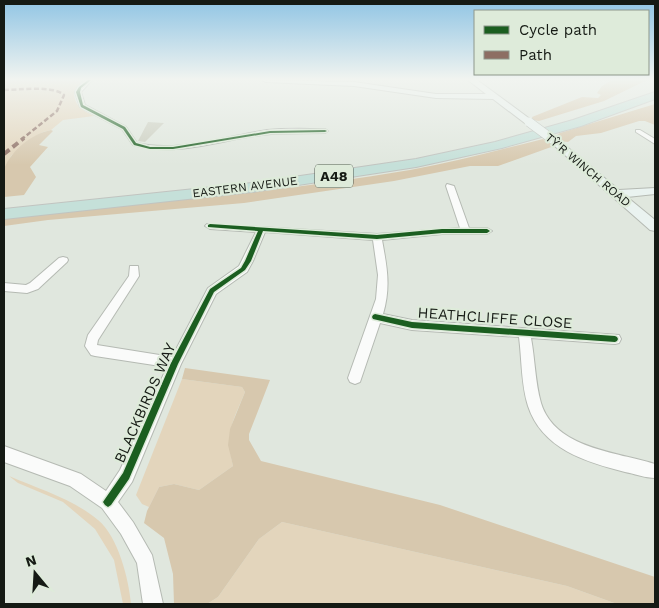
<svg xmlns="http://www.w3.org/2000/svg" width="659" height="608" viewBox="0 0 659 608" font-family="'Work Sans',sans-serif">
	<rect width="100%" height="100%" fill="#e0e7de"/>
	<path fill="#e3d5bc" d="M4 80H84L74 91C74 106 82 110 94 116L63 120 51 130 43 132 25 143 11 156 4 169Z
		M182 379 242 387 245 392C232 424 225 432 233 466L199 490 174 484 159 487 149 507 142 504 136 495Z
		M9 476C39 489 73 499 98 520 118 536 129 580 131 604H123L114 560 95 529 63 502 18 483Z
		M282 522 567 586 617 604H207L218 597 259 539Z"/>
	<path fill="#d7c8ae" d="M612 80H647L604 101 539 121 533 120 532 117 582 97 598 98 601 95 597 93 602 86Z
		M655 104V125L645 121H639L601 133 576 136 568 142 558 141 554 137 560 133Z
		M51 130 53 131 39 145 48 147 30 167 36 177 24 195 4 197C4 189 1 176 4 169 11 151 31 134 51 130Z
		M543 139 554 146 498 166H470L394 181 244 203 48 220 4 226V219C139 203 276 193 410 170 455 162 499 150 543 139Z
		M185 368 270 380 249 434V440L261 461 440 505 655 577V604H617L567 586 282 522 259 539 218 597 207 604H174L173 574 164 538 144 523 147 511 159 487 174 484 199 490 233 466 228 445 230 429 245 392 242 387 182 379Z"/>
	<path fill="#cbcec0" d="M148 122 164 123 145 142 138 141Z"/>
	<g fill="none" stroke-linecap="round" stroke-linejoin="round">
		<g stroke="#b5bab3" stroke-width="2">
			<path id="street" d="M86 80H92L81 92 85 105 126 127 137 143C175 153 228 136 267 130 286 128 306 129 325 129L328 131 325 133C307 133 289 133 271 134 224 138 179 158 133 145L122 129 80 107 75 92 78 87Z
				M636 130H640L655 139V144L636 132Z
				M447 184 454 186 469 228H487L492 231 487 234H442L382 240C387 267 391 287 383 314L412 320 619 335 621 339 619 343 615 344 531 338C535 359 535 382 541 403 555 449 617 452 655 464V478C646 478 635 474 625 472 586 462 542 449 528 406 521 384 522 360 519 337L412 330 380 323 360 382 355 384 350 382 348 378 376 299 378 275 373 240 265 232 253 261 247 272 216 294 181 364 132 482 118 502 133 522 152 555 163 604H143L137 563 121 534 102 508 70 486 4 462V446L81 474 106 491 120 470 167 367 95 356 91 355 85 346 88 335 129 276 130 266H138L139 276 98 340 97 345 172 357 208 288 239 266 256 232 210 229 205 226 207 224 377 234 460 228 446 186Z
				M63 257 67 258 68 260 67 262 38 289 27 293 4 291V283L26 285 30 283 59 258Z"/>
		</g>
		<g stroke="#b5bab3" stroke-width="2">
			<path id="secondary" d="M262 80 354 82 436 94H486L468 80H477L534 122 532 124H526L493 99 436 98 354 86 266 82Z
				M552 136 555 137 619 190 655 188V194L627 197 655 220V231L650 230 549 141V137Z"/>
		</g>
		<g stroke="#c1c4c0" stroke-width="2">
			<path id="highway" d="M655 92V99L581 126 502 148 416 167 252 192 4 219V209L252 183 416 159 495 142 573 120Z"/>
		</g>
		<use href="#street" fill="#fafbfa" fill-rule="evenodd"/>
		<use href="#secondary" fill="#eaf3f0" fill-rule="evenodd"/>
		<use href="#highway" fill="#c5e0d9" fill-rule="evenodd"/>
		<g stroke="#b5bab3" stroke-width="10" stroke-linecap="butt">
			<path id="secondary-bridge" d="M529 122 552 139"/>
		</g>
		<use href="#secondary-bridge" stroke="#eaf3f0" stroke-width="9"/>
		<path stroke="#8d6e63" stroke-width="2.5" stroke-dasharray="5 2.5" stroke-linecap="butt" d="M4 90C18 90 54 85 64 95L57 111 22 139"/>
		<path stroke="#8d6e63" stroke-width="4" stroke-dasharray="7 4" stroke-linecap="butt" d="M4 154 24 138"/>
		<g stroke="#deebda" stroke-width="3">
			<path id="cycleway" d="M88 80H91L81 88 80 92 83 105 125 127 136 143 150 147H173L270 131 325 130 327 131 325 132 270 133 173 149H150L134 145 123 129 81 107 76 92 79 87Z
				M210 224 377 235 442 229H487L490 231 487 233H442L377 239 263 231 251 261 245 270 214 292 178 364 129 479 111 505 108 507 105 505 103 502 105 499 123 473 171 363 210 289 241 268 245 261 258 231 208 227V225Z
				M375 314 412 322 615 336 617 337 618 339 617 341 615 342 412 328 373 319 372 317 373 315Z"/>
		</g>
		<use href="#cycleway" fill="#1b5e20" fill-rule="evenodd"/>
	</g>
	<linearGradient id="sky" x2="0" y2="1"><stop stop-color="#91c5e4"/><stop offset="0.48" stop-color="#f1f4f0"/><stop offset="1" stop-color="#f1f4f0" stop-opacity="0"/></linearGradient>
	<rect width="659" height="165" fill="url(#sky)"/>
	<g text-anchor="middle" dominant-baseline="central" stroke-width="4.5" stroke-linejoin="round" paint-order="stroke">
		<g font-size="12" fill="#151a14" stroke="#deebda">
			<text transform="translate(588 170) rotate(40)">TŶ'R WINCH ROAD</text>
			<text transform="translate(245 187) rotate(-7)">EASTERN AVENUE</text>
		</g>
		<rect fill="#deebda" stroke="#51594f" stroke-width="1" x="315" y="164.5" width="38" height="23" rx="4"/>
		<g font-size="14" font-weight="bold" fill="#151a14">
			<text x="334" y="176">A48</text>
		</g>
		<g font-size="15" fill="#151a14" stroke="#deebda">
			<text transform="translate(495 318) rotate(4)">HEATHCLIFFE CLOSE</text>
			<text transform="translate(145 403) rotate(-66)">BLACKBIRDS WAY</text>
		</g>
	</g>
	<rect width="659" height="608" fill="none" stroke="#151a14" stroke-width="10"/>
	<rect x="474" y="10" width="175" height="65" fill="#deebda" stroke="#8e978b"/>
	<rect x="484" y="26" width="25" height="8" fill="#1b5e20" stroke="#8e978b"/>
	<text x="519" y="35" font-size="15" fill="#151a14">Cycle path</text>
	<rect x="484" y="51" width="25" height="8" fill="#8d6e63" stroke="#8e978b"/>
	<text x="519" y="60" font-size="15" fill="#151a14">Path</text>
	<g transform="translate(35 573) rotate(342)" stroke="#deebda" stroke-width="4" paint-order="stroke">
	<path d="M0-4L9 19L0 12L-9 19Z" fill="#151a14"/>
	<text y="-8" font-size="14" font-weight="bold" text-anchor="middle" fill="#151a14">N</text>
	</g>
</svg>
